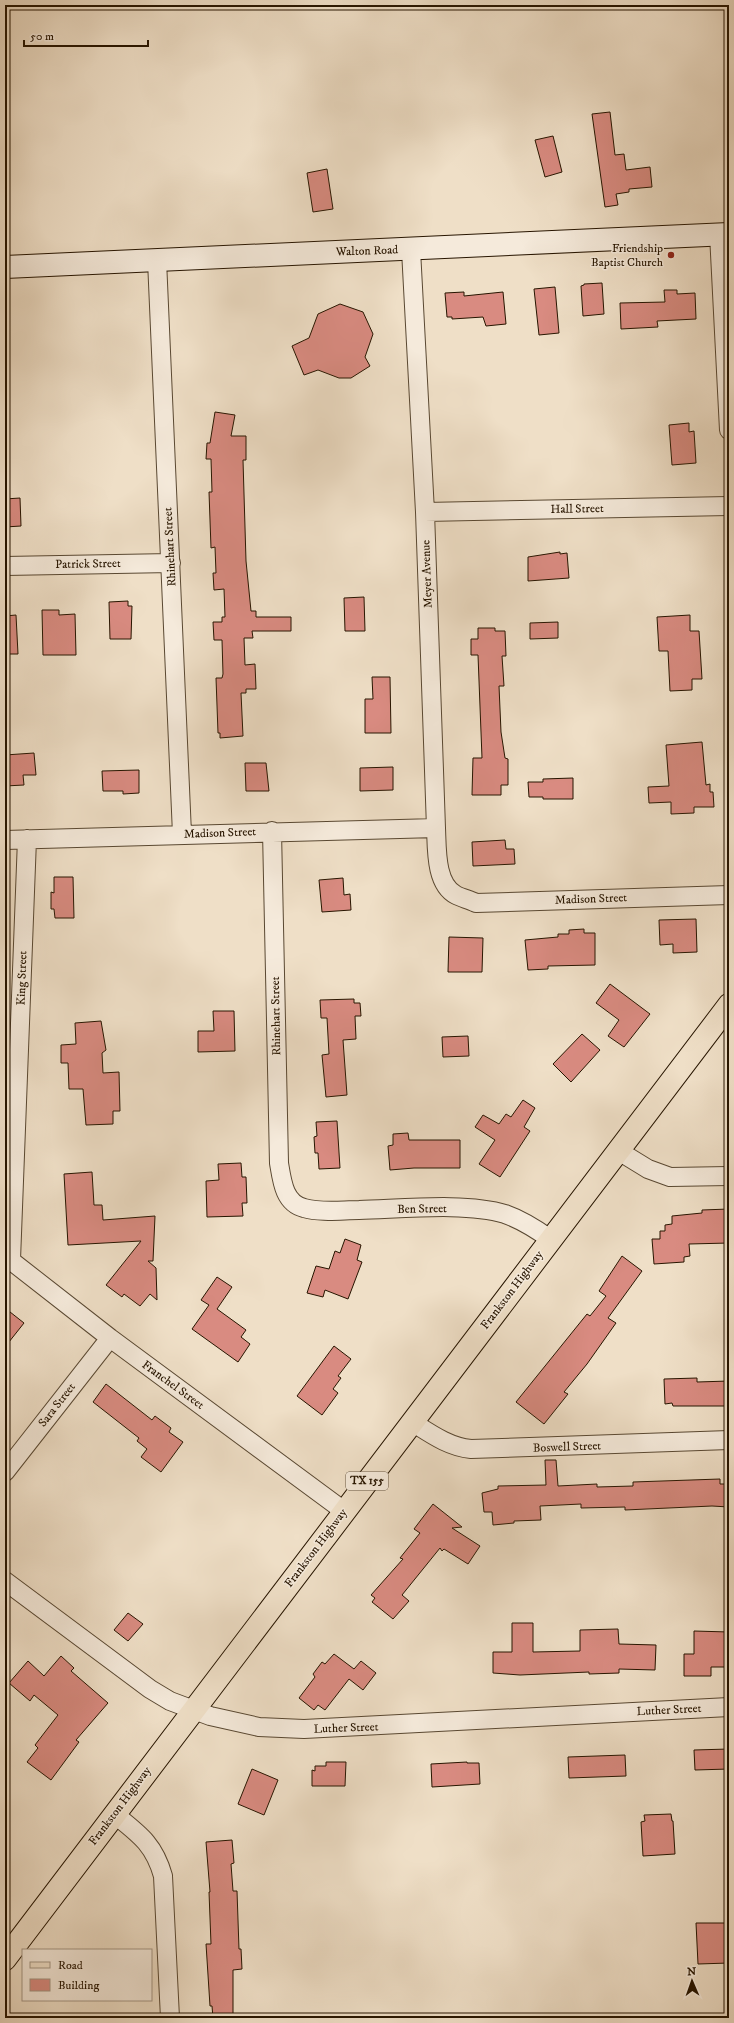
<svg xmlns="http://www.w3.org/2000/svg" width="734" height="2023" viewBox="0 0 734 2023" font-family="'IM FELL DW Pica',serif">
	<rect width="100%" height="100%" fill="#efdfc7"/>
	<filter id="stains"><feTurbulence type="fractalNoise" baseFrequency=".005" numOctaves="4"/><feColorMatrix values="0 0 0 0 .2 0 0 0 0 .09 0 0 0 0 .02 0 0 0 .5 -.17"/></filter>
	<radialGradient id="worn" r=".72"><stop offset=".6" stop-color="#630" stop-opacity="0"/><stop offset="1" stop-color="#630" stop-opacity=".3"/></radialGradient>
	<path fill="#d98b81" stroke="#271500" d="M610 112 615 155 624 154 626 170 650 167 652 187 629 189V192L616 194 618 205 605 207 592 114Z
		M553 136 562 172 545 177 535 140Z
		M327 169 333 209 313 212 307 173Z
		M602 283 604 314 583 316 581 286 584 285V284Z
		M555 287 559 333 539 335 534 289Z
		M664 290H677V294L695 293 696 319 657 321 658 327 621 329 620 303 665 302Z
		M464 292V296L503 292 506 324 486 326 483 317 452 319V317H447L445 293Z
		M340 304 363 312 373 334 365 357 370 366 351 378H339L318 370 304 375 292 346 309 338 318 314Z
		M215 412 235 415 231 436H246V460H243L246 561 251 611H256V617H291V631H252L253 638H244L245 665 255 664 256 689H246V693H241L243 736 220 738V733H218L216 678H222L223 674 222 640H214L213 622H222V617H225L224 589 214 590 213 573H216L215 547 211 548 209 492H212L211 459H206L207 443H210Z
		M689 423V432L694 431 696 463 672 465 669 425Z
		M20 498 21 526 5 527V499Z
		M560 552V554L567 553 569 578 528 581V557Z
		M364 597 365 631H345L344 598Z
		M128 601V606H132L131 639H110L109 602Z
		M42 610H59V615L75 614 76 655H43Z
		M16 615 18 654H5V616Z
		M690 615V631H699L702 679H692V690L670 691 668 651H659L657 617Z
		M558 622V638L530 639V623Z
		M478 628H495V631H505L506 656H502L504 686H499L501 732 505 758 508 759V785H501V795H472L473 758H482L478 655H471V639H478Z
		M372 677H390L391 733H365V699H373Z
		M702 742 706 785 710 784V792H713L714 807H694V813L671 814V802L649 803 648 787 669 786 666 745Z
		M34 753 36 775H23L24 785 5 786V755Z
		M245 763H266L269 791H246Z
		M393 767V790L360 791V768Z
		M139 770V793L123 794V791H103L102 771Z
		M573 778V799H543V797H529L528 782H543V779Z
		M505 840 506 849H514L515 864 473 866 472 842Z
		M54 877H73L74 918H55L54 909H51V892L54 893Z
		M343 878 344 895 350 894 351 910 322 912 319 880Z
		M696 919 697 952 673 953V944L660 945 659 920Z
		M584 929V933H595V965L548 966V969L528 970 525 940 558 937V934H569V930Z
		M449 937 483 938 482 972H448Z
		M610 984 650 1014 624 1047 608 1036 619 1020 596 1003Z
		M354 999V1003H360L361 1016H355L356 1039 343 1040 347 1095 326 1097 322 1055 329 1054 327 1018H321L320 1000Z
		M213 1011H234L235 1051 198 1052V1031H214Z
		M101 1021 106 1050 102 1053 103 1073 119 1072 120 1111H113V1124L86 1125 83 1089H69L68 1063H61V1045L76 1044 75 1023Z
		M582 1034 600 1050 571 1082 553 1064Z
		M468 1036 469 1056 443 1057 442 1037Z
		M523 1100 535 1108 524 1127 530 1131 500 1177 479 1164 495 1140 475 1127 483 1115 499 1124 506 1114 511 1117Z
		M337 1121 340 1168 319 1169 318 1153H315L314 1137 317 1136 316 1122Z
		M408 1133 409 1140H460V1168H414L390 1170 388 1146 393 1145V1134Z
		M241 1163 242 1177H246L247 1203H242L243 1216 207 1217 206 1181 219 1180 218 1164Z
		M92 1172 94 1205H102L103 1220 155 1216 153 1261H148L156 1268 157 1300 150 1294 140 1306 124 1294 122 1297 106 1285 141 1241 68 1245 64 1174Z
		M729 1209V1243L689 1244 690 1256 684 1257V1262L654 1264 652 1239H660V1231H665V1225L672 1224V1216L702 1213V1210Z
		M345 1239 361 1245 357 1260 362 1262 348 1299 325 1290 323 1297 307 1293 316 1266 329 1269 335 1251 340 1253Z
		M622 1256 642 1271 608 1318 616 1323 587 1364 564 1392 568 1394 544 1424 516 1402 587 1314 590 1316 606 1296 599 1291Z
		M217 1277 232 1287 217 1309 246 1330 241 1337 250 1344 238 1362 192 1329 209 1305 201 1300Z
		M5 1308 24 1323 5 1347Z
		M334 1346 351 1359 338 1376 341 1378 333 1389 338 1393 322 1415 297 1396Z
		M697 1378V1382L729 1381V1406H673L672 1403 665 1404 664 1379Z
		M106 1384 152 1420 155 1416 171 1428 169 1432 183 1442 161 1472 141 1457 147 1449 137 1441 139 1438 93 1402Z
		M545 1460H556L558 1486 597 1484V1487L633 1486V1482L720 1479V1484H729V1507L712 1506 625 1510V1507L581 1508V1504L540 1506 541 1520 514 1521V1523L493 1525 492 1512H484L482 1493 498 1489V1486L546 1485Z
		M433 1504 462 1527 452 1528 480 1546 468 1564 444 1549 442 1551 440 1548 402 1595 409 1601 393 1619 372 1602 375 1598 371 1595 403 1559 400 1558 420 1533 414 1529Z
		M128 1613 143 1624 128 1641 114 1630Z
		M512 1623H533V1652L580 1651V1630L618 1629 619 1644 656 1645 655 1670 619 1669V1673L589 1674V1672L520 1675 493 1673V1652H512Z
		M694 1631 729 1632V1667H711V1676H684V1654H694Z
		M334 1654 354 1669 361 1661 376 1673 363 1690 349 1679 325 1710 318 1705 314 1710 299 1698 315 1677 313 1674 322 1662 325 1664Z
		M61 1656 74 1668 71 1671 108 1703 76 1740 79 1742 51 1780 27 1762 38 1748 35 1745 58 1715 34 1695 30 1701 9 1683 28 1661 44 1676Z
		M729 1749V1769L695 1770 694 1750Z
		M625 1755 626 1776 569 1778 568 1757Z
		M326 1762H346L345 1786H312V1770L315 1771V1766H326Z
		M467 1762V1763H479L480 1784 432 1787 431 1764Z
		M252 1769 278 1780 264 1815 238 1804Z
		M671 1814 672 1821H673L675 1854 643 1856 641 1822 645 1821 644 1815Z
		M232 1840 234 1863 231 1864 233 1891H237L239 1949H241L242 1969 233 1970V2018H213L212 2006H210L206 1944H211L209 1892H210L206 1842Z
		M696 1923H729V1963L698 1964Z"/>
	<g fill="none" stroke-linecap="round" stroke-linejoin="round">
		<g stroke="#594832" stroke-width="20">
			<path id="street" d="M719 234 729 430
				M411 250 425 512 436 828C437 848 435 884 456 895 462 898 470 900 476 903L729 895
				M157 260 182 834
				M425 512 729 506
				M5 566 171 563
				M272 831 279 1163C282 1181 284 1203 304 1208 321 1213 342 1210 359 1210 401 1209 467 1202 505 1214 522 1220 536 1229 550 1239
				M5 840 436 828
				M617 1150 648 1169 670 1177 729 1176
				M5 1256 110 1338 344 1511
				M11 1260 27 839
				M412 1422C431 1434 449 1447 471 1449L729 1440
				M5 1472 110 1338
				M5 1581 150 1689 170 1701 210 1716 259 1727 304 1729 729 1707
				M114 1814C139 1834 154 1844 163 1876L170 2018"/>
		</g>
		<g stroke="#271500" stroke-width="24">
			<path id="secondary" d="M5 267 729 234"/>
		</g>
		<g stroke="#271500" stroke-width="24">
			<path id="primary" d="M5 1959 729 1005"/>
		</g>
		<use href="#street" stroke="#f5eadb" stroke-width="18"/>
		<use href="#secondary" stroke="#f5eadb" stroke-width="22"/>
		<use href="#primary" stroke="#efdfc7" stroke-width="22"/>
	</g>
	<circle fill="#8f2418" stroke="#f5eadb" stroke-width="1.5" cx="671" cy="255" r="4"/>
	<g text-anchor="middle" dominant-baseline="central" stroke-width="3" stroke-linejoin="round" paint-order="stroke">
		<rect fill="#f5eadb" stroke="#655542" stroke-width="1" x="346" y="1472" width="42" height="18" rx="3"/>
		<g font-size="11" font-weight="bold" fill="#271500">
			<text x="367" y="1481">TX 155</text>
		</g>
		<g font-size="12" fill="#271500" stroke="#f5eadb" text-anchor="end">
			<text x="663" y="248">Friendship<tspan x="663" dy="14">Baptist Church</tspan></text>
		</g>
		<g font-size="12" fill="#271500" stroke="#f5eadb">
			<text transform="translate(367 251) rotate(-2)">Walton Road</text>
			<text transform="translate(577 509) rotate(-1)">Hall Street</text>
			<text transform="translate(170 547) rotate(-93)">Rhinehart Street</text>
			<text transform="translate(88 564) rotate(-1)">Patrick Street</text>
			<text transform="translate(427 574) rotate(-92)">Meyer Avenue</text>
			<text transform="translate(220 833) rotate(-2)">Madison Street</text>
			<text transform="translate(591 899) rotate(-2)">Madison Street</text>
			<text transform="translate(22 978) rotate(-88)">King Street</text>
			<text transform="translate(276 1016) rotate(-91)">Rhinehart Street</text>
			<text transform="translate(422 1209) rotate(-1)">Ben Street</text>
			<text transform="translate(512 1290) rotate(-53)">Frankston Highway</text>
			<text transform="translate(173 1385) rotate(36)">Franchel Street</text>
			<text transform="translate(57 1405) rotate(-52)">Sara Street</text>
			<text transform="translate(567 1447) rotate(-2)">Boswell Street</text>
			<text transform="translate(316 1548) rotate(-53)">Frankston Highway</text>
			<text transform="translate(669 1710) rotate(-3)">Luther Street</text>
			<text transform="translate(346 1728) rotate(-2)">Luther Street</text>
			<text transform="translate(120 1806) rotate(-53)">Frankston Highway</text>
		</g>
	</g>
	<rect width="734" height="2023" fill="none" stroke="#efdfc7" stroke-width="20"/>
	<rect x="6" y="6" width="722" height="2011" fill="none" stroke="#271500" stroke-width="2"/>
	<rect x="10" y="10" width="714" height="2003" fill="none" stroke="#271500"/>
	<rect x="22" y="1949" width="130" height="52" fill="#f5eadb" stroke="#a39583"/>
	<rect x="30" y="1962" width="20" height="6" fill="#efdfc7" stroke="#a39583"/>
	<text x="58" y="1969" font-size="12" fill="#271500">Road</text>
	<rect x="30" y="1979" width="20" height="12" fill="#d98b81" stroke="#a39583"/>
	<text x="58" y="1989" font-size="12" fill="#271500">Building</text>
	<g transform="translate(692 1981) rotate(358)" stroke="#f5eadb" stroke-width="3" paint-order="stroke">
	<path d="M0-3L7 15L0 10L-7 15Z" fill="#271500"/>
	<text y="-6" font-size="11" font-weight="bold" text-anchor="middle" fill="#271500">N</text>
	</g>
	<path d="M24 40v6h124v-6" fill="none" stroke="#271500" stroke-width="2"/>
	<text x="30" y="40" font-size="12" fill="#271500" stroke="#f5eadb" stroke-width="3" paint-order="stroke">50 m</text>
	<rect width="100%" height="100%" filter="url(#stains)"/>
	<rect width="100%" height="100%" fill="url(#worn)"/>
</svg>
